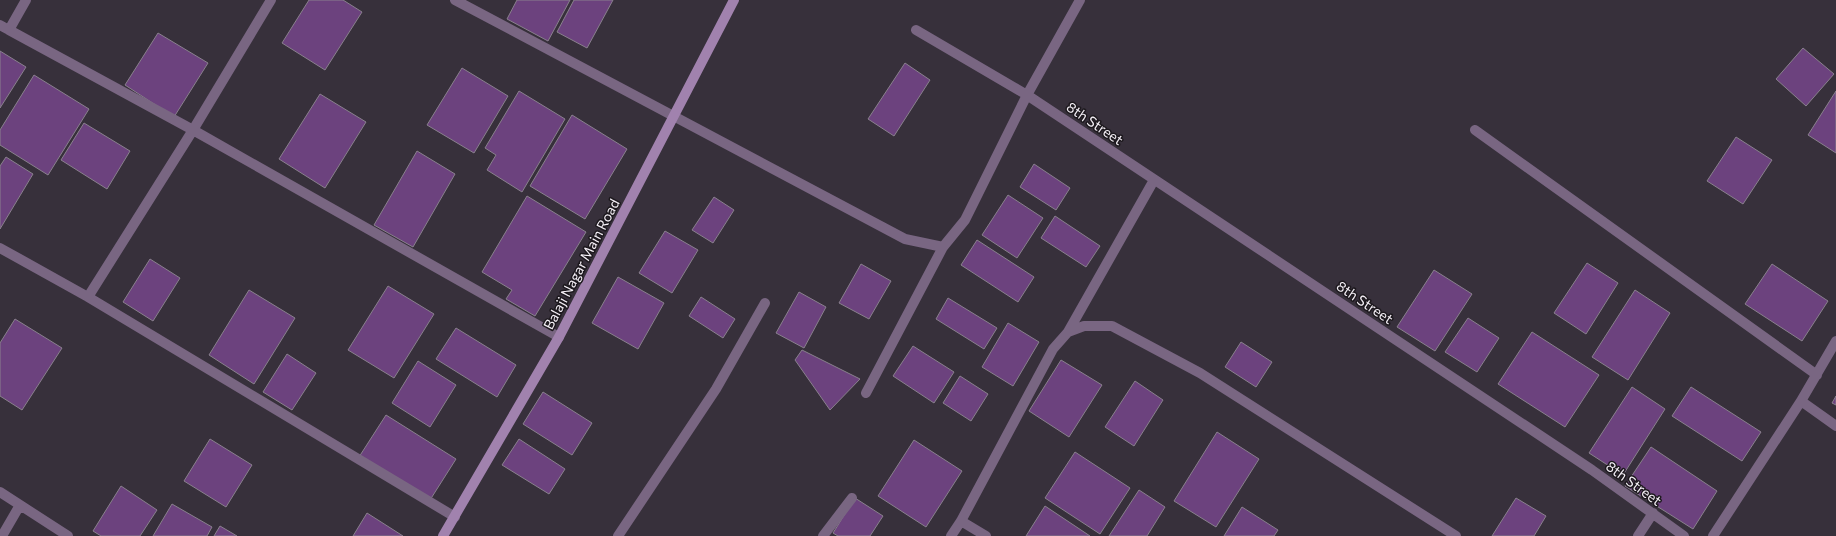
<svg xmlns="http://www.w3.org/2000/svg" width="1836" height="536" viewBox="0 0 1836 536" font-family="Commissioner,sans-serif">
	<rect width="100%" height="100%" fill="#37303b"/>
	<path fill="#6c427e" stroke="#89808d" d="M309 0H343L362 12 325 70 282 43Z
		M517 0H570L548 41 507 19Z
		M574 0H613L587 48 557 32Z
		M158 33 208 63 174 117 125 85Z
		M1803 48 1834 74 1806 106 1776 79Z
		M0 51 26 67 0 108Z
		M905 63 930 80 894 136 868 119Z
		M462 68 508 96 474 153 427 125Z
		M34 75 89 109 48 175 0 145V130Z
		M519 91 565 119 522 192 487 170 496 155 485 148Z
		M1836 91V153L1808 135Z
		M320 94 366 122 325 188 279 159Z
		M572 115 627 149 585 219 530 186Z
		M84 123 130 151 107 189 61 160Z
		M1736 137 1772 160 1743 204 1707 181Z
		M417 151 455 174 413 247 374 225Z
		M6 157 33 174 0 229V166Z
		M1034 164 1070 188 1056 210 1020 187Z
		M1008 195 1043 218 1017 258 982 235Z
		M527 196 586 232 535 316 506 299 512 290 482 272Z
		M714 197 734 210 713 243 692 230Z
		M1055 216 1100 246 1086 267 1041 238Z
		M665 231 698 250 672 293 639 273Z
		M977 240 1034 277 1018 302 961 265Z
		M150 259 180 278 153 321 123 302Z
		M1587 263 1618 283 1586 334 1554 313Z
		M861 264 891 281 869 319 839 303Z
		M1772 264 1828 301 1802 341 1745 304Z
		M1434 270 1472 294 1435 351 1397 327Z
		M618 277 664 303 638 349 592 323Z
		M388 286 434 314 394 378 348 350Z
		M249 290 295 318 254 384 209 355Z
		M1635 290 1670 313 1628 380 1592 357Z
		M799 292 826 307 804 348 776 333Z
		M701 297 735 319 723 338 689 316Z
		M948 298 997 328 984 349 936 319Z
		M1468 318 1499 338 1477 372 1445 352Z
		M15 319 62 348 22 410 0 396V343Z
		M1008 323 1039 342 1013 386 982 367Z
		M456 328 516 365 497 397 436 359Z
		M1532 332 1599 375 1565 427 1498 384Z
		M1241 342 1272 362 1256 387 1225 367Z
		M913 346 954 372 934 403 893 376Z
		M802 350 860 379 830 410 795 360Z
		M287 354 316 373 292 410 263 392Z
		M1061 360 1102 385 1069 437 1029 411Z
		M418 361 456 385 430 427 392 403Z
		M960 376 988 394 971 421 943 403Z
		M1135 381 1163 400 1134 446 1105 427Z
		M1632 387 1665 409 1623 475 1589 453Z
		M1691 387 1761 432 1742 461 1672 416Z
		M543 392 592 423 572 455 523 424Z
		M1836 396V405L1832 403Z
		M386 415 456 459 430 500 359 457Z
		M1217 432 1259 459 1216 527 1174 501Z
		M210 439 252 465 226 507 184 481Z
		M519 439 565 469 549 494 502 465Z
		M914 440 962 471 926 527 878 496Z
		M1651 447 1717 491 1693 529 1625 486Z
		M1075 452 1130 488 1100 534 1045 498Z
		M121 486 157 510 140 536H101L93 531Z
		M1139 490 1165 507 1147 536H1109Z
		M855 498 883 516 870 536H838L833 533Z
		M1516 498 1546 516 1534 536H1492Z
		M172 504 212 527 207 536H153Z
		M1045 506 1090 536H1026Z
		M1242 507 1278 530 1274 536H1224Z
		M367 513 403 536H353Z
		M220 526 237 536H214Z"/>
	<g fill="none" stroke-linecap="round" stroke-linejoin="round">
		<path stroke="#796682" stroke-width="10" d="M455 0 905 239 943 247 965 220 1027 95 1080 0
			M0 25 9 30 26 0
			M9 30 193 130 559 337
			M916 30 1027 95 1592 470 1684 536
			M1475 130 1817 375
			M0 248 88 297 455 517
			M88 297 193 130 271 0
			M1068 332 1154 180
			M1836 341 1801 401 1836 426
			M866 393 943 247
			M0 492 68 536
			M961 521 986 536
			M2 536 20 505
			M618 536 716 389 765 303
			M823 536 852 498
			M951 536 961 521 1053 349 1068 332 1084 326H1112L1200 373 1456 536
			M1638 536 1653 513
			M1713 536 1801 401"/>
		<path stroke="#a182ae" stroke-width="10" d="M443 536 559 337 734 0"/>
	</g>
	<g text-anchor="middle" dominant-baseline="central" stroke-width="3" stroke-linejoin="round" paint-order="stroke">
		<g font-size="14" fill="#f5f0f7" stroke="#1d191e">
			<text transform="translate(1095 123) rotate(34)">8th Street</text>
			<text transform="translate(581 264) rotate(-62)">Balaji Nagar Main Road</text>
			<text transform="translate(1365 302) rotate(34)">8th Street</text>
			<text transform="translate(1634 483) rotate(36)">8th Street</text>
		</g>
	</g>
</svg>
